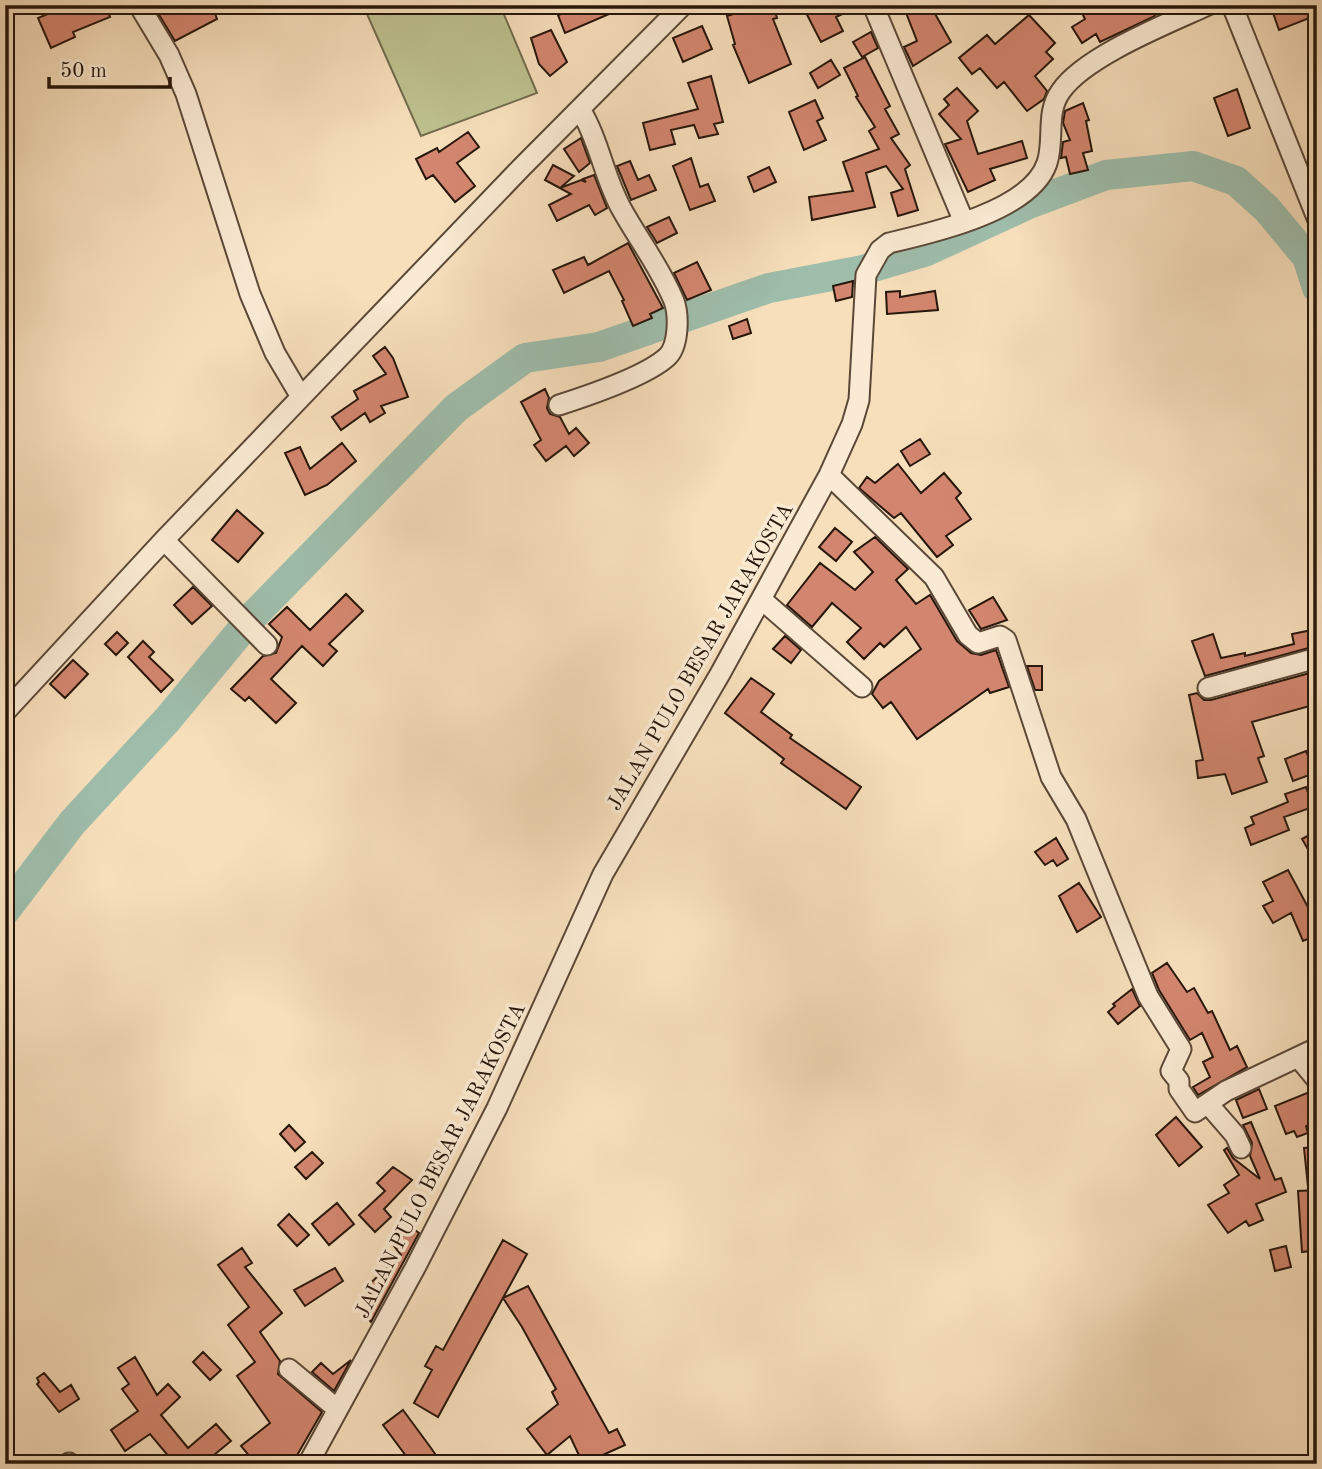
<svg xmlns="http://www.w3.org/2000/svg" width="1322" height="1469" viewBox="0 0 1322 1469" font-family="'Old Standard TT',serif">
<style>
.green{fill:#bec18f;stroke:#726c4d;stroke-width:2}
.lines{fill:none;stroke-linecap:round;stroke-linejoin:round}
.river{stroke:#9ebdab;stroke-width:30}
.building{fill:#d3866f;stroke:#27160b;stroke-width:2}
.minor-casing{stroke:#5b4837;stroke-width:23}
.minor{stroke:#faead3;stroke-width:19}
.labels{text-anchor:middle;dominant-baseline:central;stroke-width:7;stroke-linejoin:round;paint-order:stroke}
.street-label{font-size:21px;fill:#27160b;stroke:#faead3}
</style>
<rect width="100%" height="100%" fill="#f7dfbc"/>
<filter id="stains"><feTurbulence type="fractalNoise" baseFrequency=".00286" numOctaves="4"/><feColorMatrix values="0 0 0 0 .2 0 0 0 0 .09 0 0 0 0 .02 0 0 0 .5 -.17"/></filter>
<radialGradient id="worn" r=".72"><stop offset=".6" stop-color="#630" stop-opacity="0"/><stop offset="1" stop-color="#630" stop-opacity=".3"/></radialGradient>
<!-- green -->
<path class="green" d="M363,5H500L537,93L421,136Z"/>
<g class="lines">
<!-- river -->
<path class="river" d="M5,911L72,823L167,720L254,615L456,408L525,358L599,347L769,288L863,270L927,251L1029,204L1106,175L1193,166L1236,181L1267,209L1307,257L1317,288"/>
</g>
<!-- building -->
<path class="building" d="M69,5H106L110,17L73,32L75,37L51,48L38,18Z
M153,5H212L217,19L175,41Z
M586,5H630L565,33L558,15Z
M761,5H773L777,18L773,19L791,64L749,83L733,45L735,44L727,16Z
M802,5H861L836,17L843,31L821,42Z
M903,5H930L951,42L913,66L904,47L917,41Z
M1094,5H1150L1155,16L1100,42L1096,34L1082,43L1072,27L1085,19L1082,13Z
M1285,5H1307L1312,17L1279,30L1272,10Z
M1029,15L1055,43L1046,52L1053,59L1035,76L1047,91L1044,99L1027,111L1004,82L997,88L980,68L972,74L959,58L987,35L995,44Z
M702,26L712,49L683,62L673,38Z
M551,30L567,62L550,76L539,64L531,38Z
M871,32L878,48L862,57L853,42Z
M865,57L890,106L885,109L899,134L891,138L910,165L905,169L918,210L898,216L891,193L903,189L886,166L866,173L875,207L812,220L809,197L853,191L843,162L879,149L869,131L875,127L856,97L858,96L844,68Z
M831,60L840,75L818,88L810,73Z
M711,76L723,122L714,124L718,134L699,138L694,125L671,130L675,144L650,150L643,123L698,109L688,83Z
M957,88L978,111L967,121L978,154L1022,141L1027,158L990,169L995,180L968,192L945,144L961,139L939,114L949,105L944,99Z
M1237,89L1250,128L1228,136L1214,98Z
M815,100L823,118L817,121L826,140L804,150L789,112Z
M1083,103L1089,120L1086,121L1092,151L1083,153L1088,170L1070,174L1066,157L1061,158L1063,142L1070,140L1063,123L1065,111Z
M468,132L479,147L457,163L475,186L455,202L433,175L426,179L416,159L437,148L439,152Z
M581,138L590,163L579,172L564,149Z
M691,158L700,187L708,184L715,201L690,210L673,166Z
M630,161L638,180L649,175L656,190L631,200L617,166Z
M553,165L574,176L560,188L581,180L586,182L583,179L594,175L607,208L595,215L589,205L557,221L549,205L571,194L545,180Z
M769,167L776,182L754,192L748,177Z
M669,217L677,233L657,243L647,227Z
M628,243L663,308L650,314L652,318L633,326L622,301L624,300L609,271L564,293L553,270L584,257L588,265Z
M697,262L711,290L687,300L674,273Z
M853,281L852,297L836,301L833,286Z
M900,291V297L935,291L938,310L887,314L886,292Z
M747,319L751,333L733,339L729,326Z
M385,347L393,358L408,397L381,406L385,413L370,422L365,413L341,430L332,417L358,399L354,391L386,374L373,356Z
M545,389L549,398L547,408L550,414L560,417L569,434L576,428L589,443L574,456L566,446L546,461L534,445L541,440L521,402Z
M920,439L930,454L910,466L901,451Z
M342,443L356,461L327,485L305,495L285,453L300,447L310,469Z
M898,464L921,493L944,473L961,493L956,498L971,519L946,536L953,545L937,557L901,513L894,518L859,488L867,477L875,483Z
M237,510L263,533L238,562L212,540Z
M835,528L852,542L836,561L819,547Z
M875,537L908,569L896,580L916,604L930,595L957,641L971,653L981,655L996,650L1009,687L990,693L988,689L917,739L891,702L883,708L872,694L879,681L921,649L906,627L884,647L880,643L864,659L847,642L861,628L832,603L812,627L787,605L820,563L855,590L873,572L854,552Z
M193,587L212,606L192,624L174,605Z
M346,594L363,611L329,644L337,651L323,666L302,646L271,679L296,703L276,723L249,697L245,701L231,689L263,656L276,653L282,637L269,624L287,607L310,630Z
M993,597L1007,620L981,629L969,610Z
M1312,630L1316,646L1205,676L1192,641L1213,634L1221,658L1245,653V656L1294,644L1292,634Z
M117,632L128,643L116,655L105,644Z
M785,636L801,650L791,663L773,649Z
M143,641L154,652L149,657L173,680L161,692L128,657Z
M73,660L88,674L65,698L50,684Z
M1027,666H1042V690H1035Z
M1317,671V704L1252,722L1264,756L1258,758L1267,782L1232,794L1225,774L1198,778L1196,761L1203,760L1189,695L1197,693L1204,700H1211Z
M751,678L774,694L761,712L792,735L790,738L861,787L846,809L781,763L784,759L725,713Z
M1306,751L1315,773L1293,781L1285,759Z
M1306,787L1313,807L1284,817L1289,830L1251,845L1245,828L1254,824L1251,817L1288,802L1285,794Z
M1317,831V865L1302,839Z
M1056,838L1068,859L1057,866L1053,860L1045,865L1035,852Z
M1288,870L1317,924V935L1303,941L1291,913L1273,923L1263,906L1273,901L1263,882Z
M1079,883L1101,917L1077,932L1059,896Z
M1167,963L1187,992L1194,988L1208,1013L1212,1011L1230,1050L1237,1046L1247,1067L1198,1095L1193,1087L1210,1077L1203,1062L1213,1057L1202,1033L1190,1040L1159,990L1152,973Z
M1132,989L1140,1006L1118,1024L1108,1012L1115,1006L1113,1004Z
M1259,1089L1267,1109L1243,1118L1236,1100Z
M1312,1091L1317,1092V1122L1306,1126L1308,1133L1297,1137L1294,1131L1286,1134L1275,1106Z
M1176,1117L1202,1147L1179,1166L1156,1135Z
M1251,1122L1275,1180L1281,1178L1286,1192L1256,1204L1263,1220L1249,1226L1246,1221L1228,1233L1208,1205L1229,1193L1224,1185L1239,1175L1224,1150L1227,1148L1233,1158L1260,1179L1250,1156L1252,1143L1243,1125Z
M289,1125L305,1142L295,1151L280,1134Z
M1317,1147V1186L1308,1187L1304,1148Z
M312,1152L323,1163L306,1179L295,1167Z
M393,1167L412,1180L384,1209L391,1217L375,1232L359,1215L385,1191L377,1183Z
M1317,1190V1250L1302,1252L1298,1191Z
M337,1203L354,1224L329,1245L312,1224Z
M289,1214L309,1235L297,1246L278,1225Z
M411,1227L419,1233L371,1322L361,1310L374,1297L365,1288L401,1255L394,1246Z
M503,1240L527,1254L438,1417L414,1403L432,1370L425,1366L436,1346L443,1350Z
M1286,1246L1291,1267L1275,1271L1270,1250Z
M242,1248L252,1263L245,1267L282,1313L260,1332L280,1361L278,1374L322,1412L292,1464H256L241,1446L270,1423L237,1376L255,1362L228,1325L249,1307L218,1265Z
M335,1268L343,1281L305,1306L294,1290Z
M528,1286L609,1433L617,1429L625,1445L583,1464L570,1436L547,1455L527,1429L558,1404L552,1392L556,1389L522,1327L503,1298Z
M203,1352L221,1370L210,1380L193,1362Z
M135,1357L157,1395L168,1384L180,1397L161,1415L188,1448L216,1424L231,1441L203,1464H175L150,1434L125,1451L111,1430L138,1411L122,1389L129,1384L118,1368Z
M351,1360L334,1391L312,1372L321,1363L333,1374Z
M44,1373L60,1392L71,1385L79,1399L59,1412L37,1384L39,1382L37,1378Z
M403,1410L431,1448L442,1464H412L383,1425Z"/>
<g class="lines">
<defs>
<path id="minor" d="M139,5L169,55L186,94L250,294L275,353L301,397
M873,5L964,222
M1232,5L1317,218
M559,405C587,396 646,376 667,357C679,346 679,315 674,301C660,267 638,239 621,208C604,177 599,140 580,109
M829,475L934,577L968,635L978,643L1000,636L1006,640L1051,777L1076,819L1148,996L1181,1049L1171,1071L1179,1081V1089L1195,1112L1226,1091L1317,1048
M164,540L267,645
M761,599L862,687
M1208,688L1317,658
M5,712L164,540L521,168L683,5
M1298,1057L1317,1080
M1209,1105L1235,1135L1241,1148
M289,1369L336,1408
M69,1463V1464
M308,1464L415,1268L497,1108L603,874L720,674L829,475L852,424L859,400L866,275L880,250L889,243C932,233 1031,211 1047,163C1055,139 1045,113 1061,91C1085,56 1169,23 1208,5"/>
</defs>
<!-- minor casing -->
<use href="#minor" class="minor-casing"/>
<!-- minor -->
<use href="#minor" class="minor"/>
</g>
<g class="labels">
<!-- street labels -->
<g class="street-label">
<text transform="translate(701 657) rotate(-60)">JALAN PULO BESAR JARAKOSTA</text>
<text transform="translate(441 1161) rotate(-63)">JALAN PULO BESAR JARAKOSTA</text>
</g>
</g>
<!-- margin -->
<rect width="1322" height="1469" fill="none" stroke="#f7dfbc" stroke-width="28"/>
<rect x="7" y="7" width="1308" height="1455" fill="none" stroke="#27160b" stroke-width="3.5"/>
<rect x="14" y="14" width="1294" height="1441" fill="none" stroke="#27160b" stroke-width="2"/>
<!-- scale -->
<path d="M49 77v10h121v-10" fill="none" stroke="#27160b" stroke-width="3.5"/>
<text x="60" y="77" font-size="21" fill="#27160b" stroke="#faead3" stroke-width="5" paint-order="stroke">50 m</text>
<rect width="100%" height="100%" filter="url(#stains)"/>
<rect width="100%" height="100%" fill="url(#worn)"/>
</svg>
